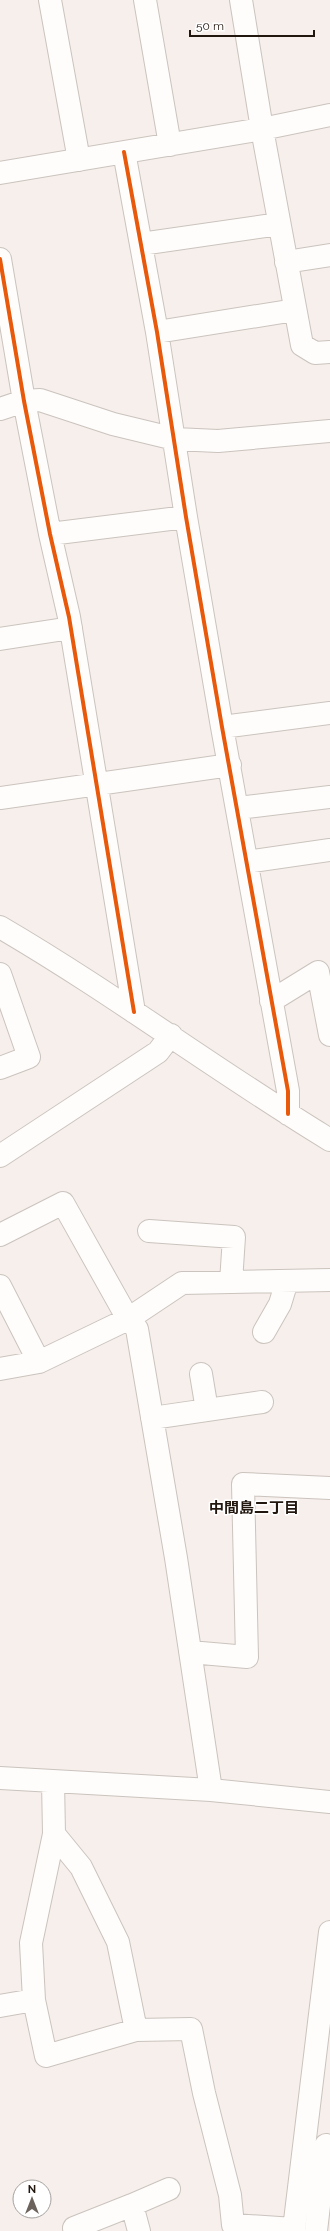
<svg xmlns="http://www.w3.org/2000/svg" width="330" height="2231" viewBox="0 0 330 2231" font-family="Raleway,'Noto Sans JP',sans-serif">
<style>
.lines{fill:none;stroke-linecap:round;stroke-linejoin:round}
.minor-casing{stroke:#cbc3bd;stroke-width:24}
.minor{stroke:#fefdfc;stroke-width:22}
.cycleway-casing{stroke:#fff;stroke-width:6}
.cycleway{stroke:#e8590c;stroke-width:4}
.labels{text-anchor:middle;dominant-baseline:central;stroke-width:3;stroke-linejoin:round;paint-order:stroke}
.neighbourhood-label{font-size:15px;font-weight:bold;fill:#21170f;stroke:#fff}
</style>
<rect width="100%" height="100%" fill="#f6efeb"/>
<g class="lines">
<defs>
<path id="minor" d="M50,0L79,160
M145,0L170,145
M241,0L262,129L302,345L315,353L330,352
M124,152L157,332L186,517L222,727L288,1091V1114
M0,173L262,129L330,115
M141,244L279,224
M0,259L24,401L50,534L69,617L134,1012
M286,262L330,255
M157,332L295,310
M0,409L24,401L40,400L113,424L175,439L218,441L330,431
M50,534L186,517
M0,639L71,628
M222,727L330,713
M0,798L230,765
M238,808L330,797
M247,862L330,850
M0,927C113,993 218,1072 330,1140
M0,974L29,1057L0,1068
M271,1001L318,972L330,1035
M0,1156L158,1052L171,1035
M149,1231L234,1237L231,1282
M0,1235L63,1203L128,1319L137,1329L176,1558L211,1790
M0,1286L39,1362
M264,1332L280,1304L287,1281
M0,1369L39,1362L128,1319L182,1283L330,1280
M201,1374L207,1410
M152,1418L262,1402
M190,1652L247,1657L243,1484L330,1488
M0,1778L211,1790L330,1802
M53,1781L54,1834L81,1867L118,1942L136,2030L191,2029L204,2093L230,2195L233,2225L294,2229V2231
M34,2000L46,2056L136,2030
M0,2006L34,2000L31,1943L54,1834
M132,2205L169,2189
M74,2228L132,2205L139,2231
M294,2229L330,1932
M316,2231L326,2145"/>
</defs>
<!-- minor casing -->
<use href="#minor" class="minor-casing"/>
<!-- minor -->
<use href="#minor" class="minor"/>
<defs>
<path id="cycleway" d="M124,152L157,332L186,517L222,727L288,1091V1114
M0,259L24,401L50,534L69,617L134,1012"/>
</defs>
<!-- cycleway casing -->
<use href="#cycleway" class="cycleway-casing"/>
<!-- cycleway -->
<use href="#cycleway" class="cycleway"/>
</g>
<g class="labels">
<!-- neighbourhood labels -->
<g class="neighbourhood-label">
<text x="254" y="1508">中間島二丁目</text>
</g>
</g>
<!-- north arrow -->
<g transform="translate(32 2199)"><circle r="19" fill="#ffffff" stroke="#a6a29f"/>
<path d="M0-3L7 15L0 10L-7 15Z" fill="#6c635c"/>
<text y="-6" font-size="11" font-weight="bold" text-anchor="middle" fill="#21170f">N</text>
</g>
<!-- scale -->
<path d="M190 30v6h124v-6" fill="none" stroke="#21170f" stroke-width="2"/>
<text x="196" y="30" font-size="12" fill="#21170f" stroke="#ffffff" stroke-width="3" paint-order="stroke">50 m</text>
</svg>
